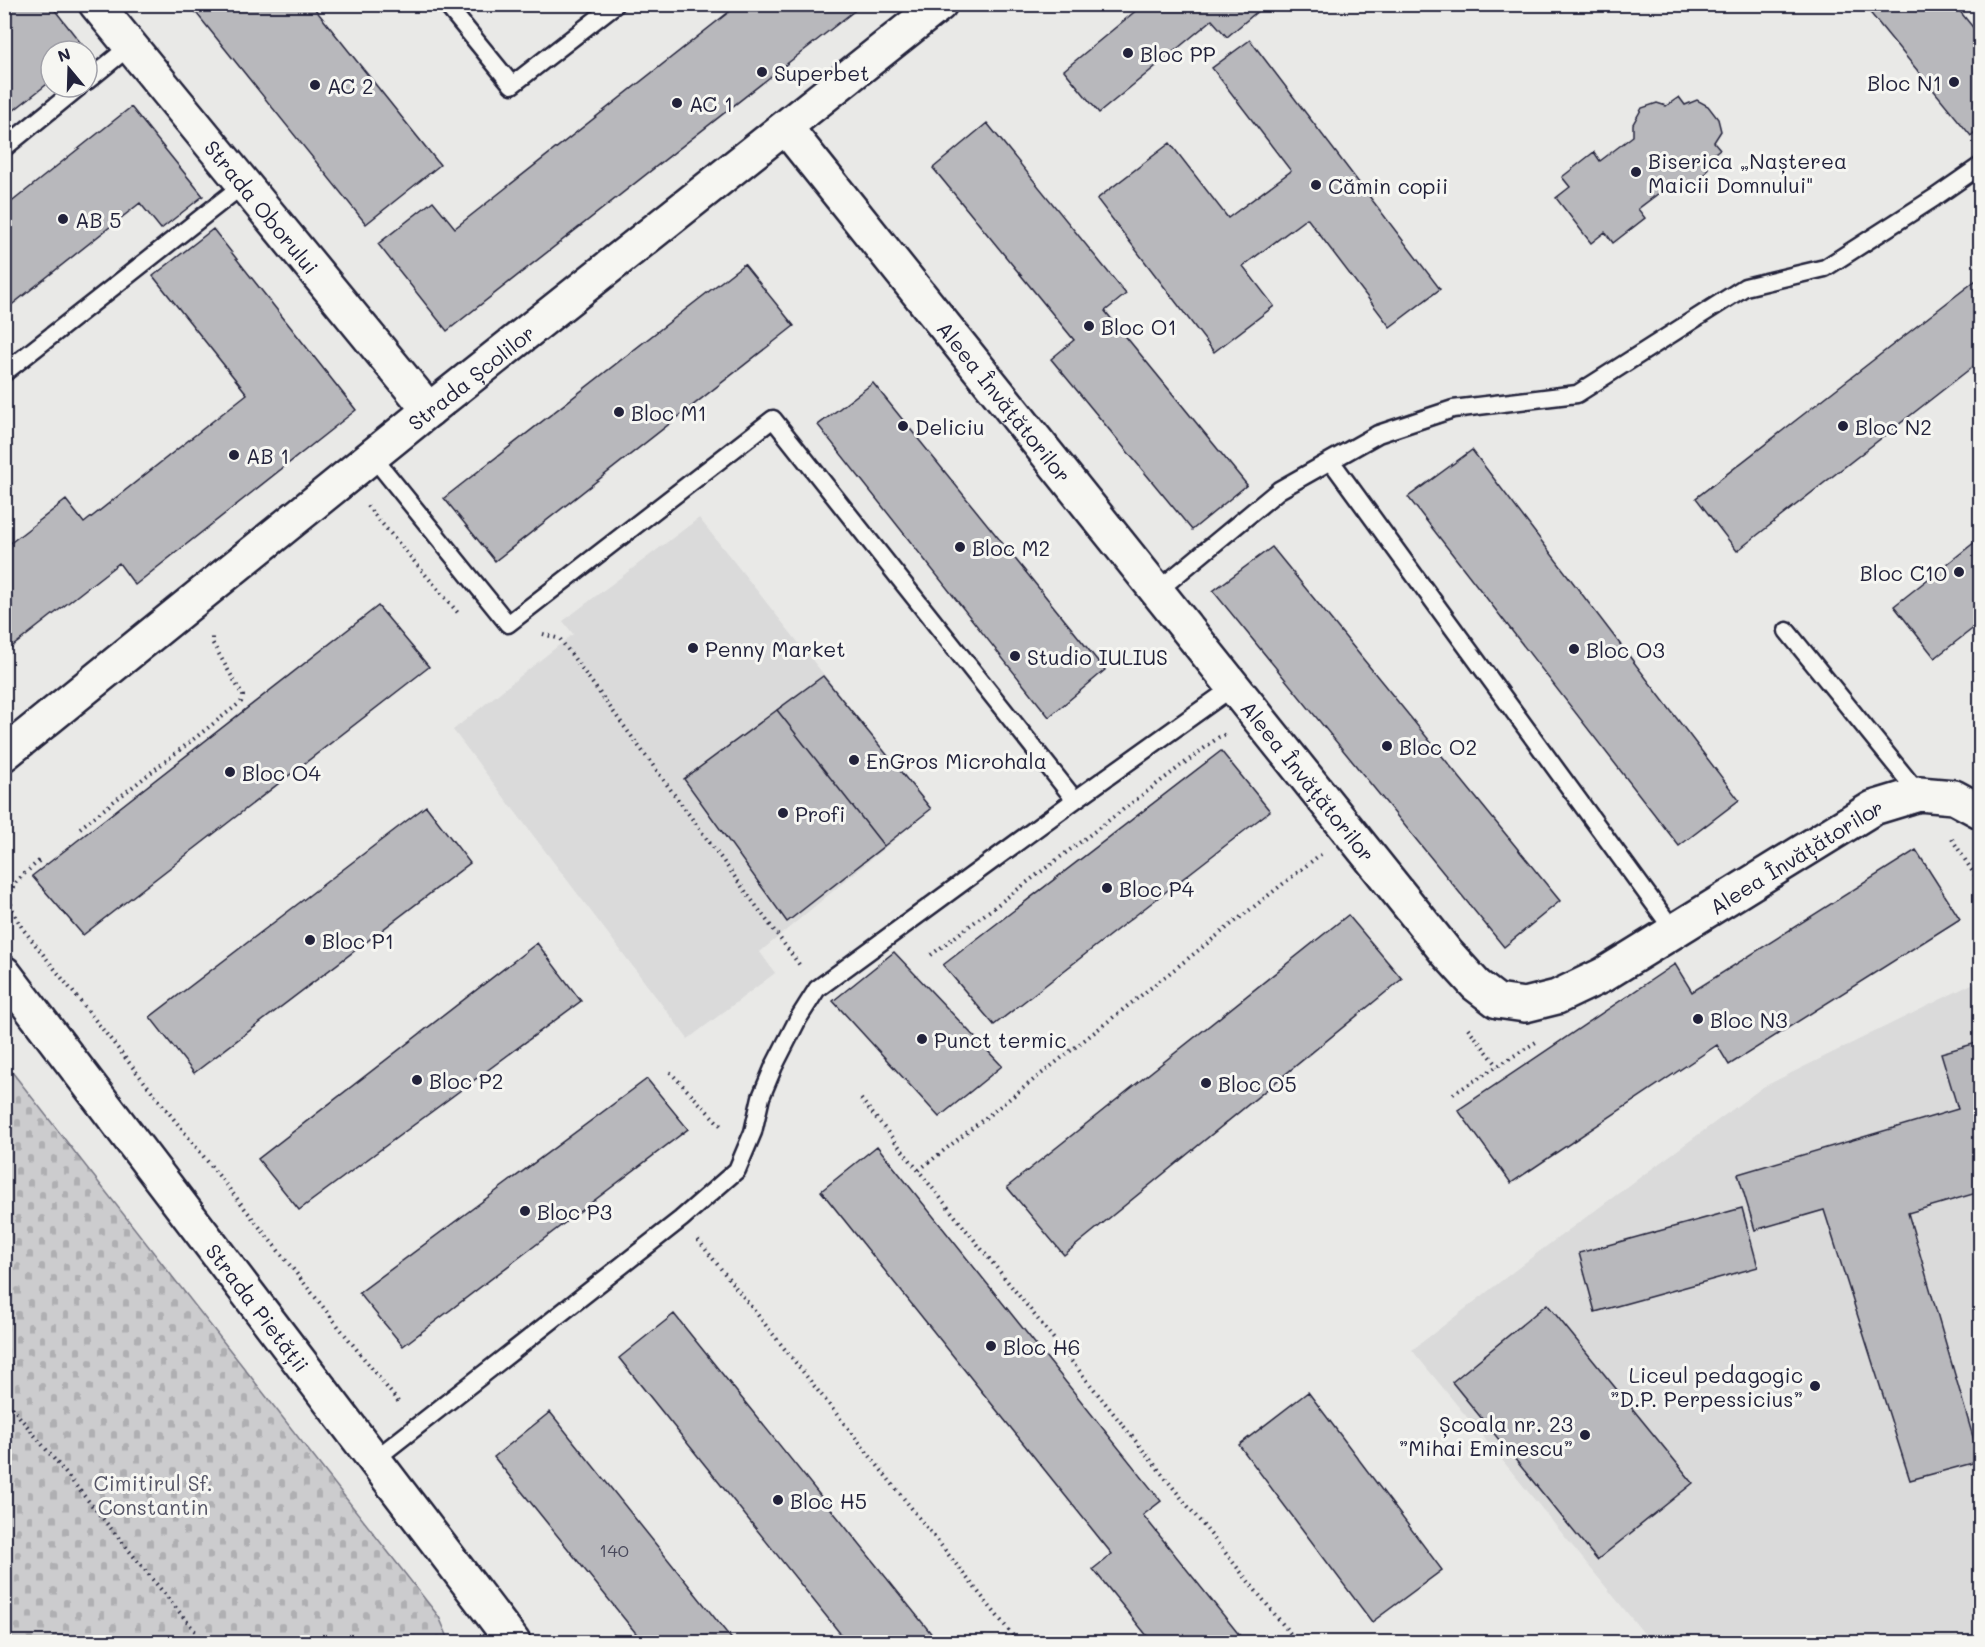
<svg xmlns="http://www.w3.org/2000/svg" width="1985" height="1647" viewBox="0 0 1985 1647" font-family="Mali,sans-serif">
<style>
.built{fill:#dadada}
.cemetery{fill:url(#cemetery-stones);stroke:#777784;stroke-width:1.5}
.building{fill:#b8b8bc;stroke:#22223b;stroke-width:1.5}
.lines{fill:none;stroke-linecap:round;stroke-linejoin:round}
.lane-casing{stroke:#22223b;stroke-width:21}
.street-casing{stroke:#22223b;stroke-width:38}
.secondary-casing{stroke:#22223b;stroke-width:38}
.path{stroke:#22223b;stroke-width:4;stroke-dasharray:1.5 4.5;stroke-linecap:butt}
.lane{stroke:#f6f6f2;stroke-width:16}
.street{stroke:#f6f6f2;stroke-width:33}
.secondary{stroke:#f6f6f2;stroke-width:33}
.poi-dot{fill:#22223b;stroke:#f6f6f2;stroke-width:2}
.labels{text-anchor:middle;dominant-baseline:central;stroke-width:6;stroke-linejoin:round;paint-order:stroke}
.number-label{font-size:18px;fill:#48485b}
.poi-label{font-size:21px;fill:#22223b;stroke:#f6f6f2;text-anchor:start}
.street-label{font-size:21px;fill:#22223b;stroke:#f6f6f2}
.park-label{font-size:21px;fill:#555567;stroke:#f6f6f2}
</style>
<defs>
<pattern id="cemetery-stones" width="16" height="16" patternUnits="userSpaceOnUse" patternTransform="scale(1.5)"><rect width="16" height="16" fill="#ccccce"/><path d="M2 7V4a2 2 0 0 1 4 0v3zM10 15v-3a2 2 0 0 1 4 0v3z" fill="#afafb2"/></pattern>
</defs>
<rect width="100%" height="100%" fill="#e9e9e7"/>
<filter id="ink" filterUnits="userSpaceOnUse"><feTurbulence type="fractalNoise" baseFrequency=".0167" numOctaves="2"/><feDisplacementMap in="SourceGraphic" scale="12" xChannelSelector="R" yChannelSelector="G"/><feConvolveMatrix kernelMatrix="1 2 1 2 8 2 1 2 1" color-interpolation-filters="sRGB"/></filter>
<g filter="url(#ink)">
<!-- built -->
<path class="built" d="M699,518L931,809L760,952L775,973L688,1039L453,730L573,634L563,621Z
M1980,980V1642H1651L1412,1350L1540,1251L1763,1087Z"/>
<!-- cemetery -->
<path class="cemetery" d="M5,1063L439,1617L450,1642H5Z"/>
<!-- building -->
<path class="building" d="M4,4H50L87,51H51V81L4,118Z
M189,4H311L440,165L366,224Z
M739,4H863L447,331L378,244L433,201L455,228Z
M1144,4H1266L1227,37L1212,20L1099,113L1064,70Z
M1863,4H1954L1980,36V127L1971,136Z
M1250,40L1440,289L1390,327L1307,218L1243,266L1274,306L1214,352L1097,199L1170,143L1228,218L1291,171L1212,68Z
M1679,97L1685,105L1697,100L1708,106L1718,119L1721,131L1714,142L1720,149L1707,159L1708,168L1700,183L1682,187L1671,184L1638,209L1645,218L1613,243L1605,232L1591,243L1556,198L1570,187L1562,177L1594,152L1600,161L1633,136V124L1642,108L1657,103L1666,106Z
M131,107L203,196L161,229L140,203L4,311V208Z
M987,123L1126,294L1105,311L1247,485L1192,530L1051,359L1074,340L933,168Z
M213,229L356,410L135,585L119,563L4,653V548L66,500L84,523L247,394L153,276Z
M744,264L794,326L495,561L444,498Z
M1980,277V361L1737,551L1696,498Z
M873,383L1105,670L1049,717L818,425Z
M1472,450L1739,800L1679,846L1408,497Z
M1980,538V623L1935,658L1894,606Z
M1272,547L1560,901L1504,947L1213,591Z
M378,606L429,667L83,935L32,876Z
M823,676L931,809L884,846L777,710Z
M777,710L884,846L787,922L684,779Z
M1221,751L1270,811L994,1025L943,965Z
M426,806L470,863L194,1073L150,1017Z
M1916,850L1960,919L1729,1065L1717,1045L1511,1183L1458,1110L1675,964L1692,992Z
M1348,915L1402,979L1064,1255L1007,1187Z
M537,943L581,1001L299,1210L258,1159Z
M894,952L1002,1066L939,1117L833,1001Z
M1980,1042V1192L1908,1213L1980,1461L1910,1480L1824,1210L1755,1230L1738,1174L1958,1109L1941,1053Z
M647,1079L688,1129L403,1346L359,1293Z
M877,1146L1161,1501L1143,1515L1245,1642H1152L1093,1569L1112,1554L821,1191Z
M1742,1208L1758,1267L1595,1312L1579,1253Z
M1547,1304L1693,1483L1597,1560L1452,1382Z
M674,1314L938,1642H847L619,1358Z
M1308,1392L1442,1570L1372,1622L1239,1445Z
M550,1412L734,1642H643L494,1457Z"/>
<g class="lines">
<defs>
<path id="lane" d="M446,4L512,85L616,4
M87,81L130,46
M4,148L79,87
M4,373L244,184
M373,457L508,624L773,419L1075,800
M1331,461L1674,931
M1156,592L1279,490L1378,434L1453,409L1577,394L1745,287L1825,268L1934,198L1980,166
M1787,631L1919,794
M374,1460L681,1219L737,1170L753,1132L761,1097L774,1066L798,1019L817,989L1075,800L1233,687"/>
<g id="street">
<path id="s1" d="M96,4L429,410"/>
<path id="s2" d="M786,128L1446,952L1476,985L1497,1001L1525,1005L1557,997L1603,975L1873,808L1919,794L1954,797L1980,811"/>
</g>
<g id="secondary">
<path id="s3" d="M4,754L429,410L940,4"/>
<path id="s4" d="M4,973L513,1642"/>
</g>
</defs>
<!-- lane casing -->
<use href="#lane" class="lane-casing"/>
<!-- street casing -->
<use href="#street" class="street-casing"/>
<!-- secondary casing -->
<use href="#secondary" class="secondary-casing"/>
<!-- path -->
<path class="path" d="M367,506L459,614
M543,634L560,639L801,967
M80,828L241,702L243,696L212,642V634
M1952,839L1976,877L1980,888
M39,861C10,886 0,892 23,929L400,1404
M931,955L1219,737L1226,734
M1468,1028L1498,1066
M670,1072L723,1128
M1453,1094L1536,1042
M861,1099L1297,1642
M919,1170L1321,854
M698,1240L1018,1642
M4,1398L204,1642"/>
<!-- lane -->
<use href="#lane" class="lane"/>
<!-- street -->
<use href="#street" class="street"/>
<!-- secondary -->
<use href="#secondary" class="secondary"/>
</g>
</g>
<!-- markers -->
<g class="poi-dot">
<circle cx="1128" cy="53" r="6"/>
<circle cx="762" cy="72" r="6"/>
<circle cx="1954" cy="82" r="6"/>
<circle cx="315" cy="85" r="6"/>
<circle cx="677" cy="103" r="6"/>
<circle cx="1636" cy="172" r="6"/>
<circle cx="1316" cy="185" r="6"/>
<circle cx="63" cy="219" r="6"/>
<circle cx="1089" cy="326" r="6"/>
<circle cx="619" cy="412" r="6"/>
<circle cx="903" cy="426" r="6"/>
<circle cx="1843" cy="426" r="6"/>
<circle cx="234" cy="455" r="6"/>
<circle cx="960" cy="547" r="6"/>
<circle cx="1959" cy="572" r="6"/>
<circle cx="693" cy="648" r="6"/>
<circle cx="1574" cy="649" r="6"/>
<circle cx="1015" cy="656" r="6"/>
<circle cx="1387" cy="746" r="6"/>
<circle cx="854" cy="760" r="6"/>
<circle cx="230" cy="772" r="6"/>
<circle cx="783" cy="813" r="6"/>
<circle cx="1107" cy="888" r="6"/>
<circle cx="310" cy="940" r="6"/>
<circle cx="1698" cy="1019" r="6"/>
<circle cx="922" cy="1039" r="6"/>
<circle cx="417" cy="1080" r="6"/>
<circle cx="1206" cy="1083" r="6"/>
<circle cx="525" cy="1211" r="6"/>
<circle cx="991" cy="1346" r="6"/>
<circle cx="1815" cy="1386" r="6"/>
<circle cx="1585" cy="1435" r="6"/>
<circle cx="778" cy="1500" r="6"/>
</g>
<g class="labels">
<!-- number labels -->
<g class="number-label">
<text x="614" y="1550">140</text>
</g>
<!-- poi labels -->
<g class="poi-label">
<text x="1140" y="53">Bloc PP</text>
<text x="774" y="72">Superbet</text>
<text x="1942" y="82" text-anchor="end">Bloc N1</text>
<text x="327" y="85">AC 2</text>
<text x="689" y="103">AC 1</text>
<text x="1648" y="160">Biserica „Nașterea<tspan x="1648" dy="24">Maicii Domnului"</tspan></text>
<text x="1328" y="185">Cămin copii</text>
<text x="75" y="219">AB 5</text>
<text x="1101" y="326">Bloc O1</text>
<text x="631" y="412">Bloc M1</text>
<text x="915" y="426">Deliciu</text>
<text x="1855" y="426">Bloc N2</text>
<text x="246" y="455">AB 1</text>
<text x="972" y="547">Bloc M2</text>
<text x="1947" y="572" text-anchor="end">Bloc C10</text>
<text x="705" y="648">Penny Market</text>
<text x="1586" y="649">Bloc O3</text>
<text x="1027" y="656">Studio IULIUS</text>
<text x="1399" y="746">Bloc O2</text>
<text x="866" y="760">EnGros Microhala</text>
<text x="242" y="772">Bloc O4</text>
<text x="795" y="813">Profi</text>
<text x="1119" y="888">Bloc P4</text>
<text x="322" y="940">Bloc P1</text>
<text x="1710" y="1019">Bloc N3</text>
<text x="934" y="1039">Punct termic</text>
<text x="429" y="1080">Bloc P2</text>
<text x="1218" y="1083">Bloc O5</text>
<text x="537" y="1211">Bloc P3</text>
<text x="1003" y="1346">Bloc H6</text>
<text x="1803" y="1374" text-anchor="end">Liceul pedagogic<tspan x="1803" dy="24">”D.P. Perpessicius”</tspan></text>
<text x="1573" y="1423" text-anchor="end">Școala nr. 23<tspan x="1573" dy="24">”Mihai Eminescu”</tspan></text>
<text x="790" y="1500">Bloc H5</text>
</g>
<!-- street labels -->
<g class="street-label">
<text stroke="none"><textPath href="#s1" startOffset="262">Strada Oborului</textPath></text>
<text stroke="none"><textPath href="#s3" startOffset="600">Strada Școlilor</textPath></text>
<text stroke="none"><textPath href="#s2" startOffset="350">Aleea Învățătorilor</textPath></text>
<text stroke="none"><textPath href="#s2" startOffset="836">Aleea Învățătorilor</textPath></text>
<text stroke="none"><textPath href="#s2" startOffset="1466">Aleea Învățătorilor</textPath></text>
<text stroke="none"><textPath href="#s4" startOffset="420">Strada Pietății</textPath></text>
</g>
<!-- park labels -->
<g class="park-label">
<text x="153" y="1482">Cimitirul Sf.<tspan x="153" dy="24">Constantin</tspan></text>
</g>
</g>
<!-- margin -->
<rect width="1985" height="1647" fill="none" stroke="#f6f6f2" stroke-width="24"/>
<rect x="12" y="12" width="1961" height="1623" fill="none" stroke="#22223b" stroke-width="2" filter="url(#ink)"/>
<!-- north arrow -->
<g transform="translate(69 69) rotate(341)"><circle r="28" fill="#f6f6f2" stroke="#a1a1a9" stroke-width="1.5"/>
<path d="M0-4.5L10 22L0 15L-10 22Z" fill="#22223b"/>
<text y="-9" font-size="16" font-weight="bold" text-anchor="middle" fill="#22223b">N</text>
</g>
</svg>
